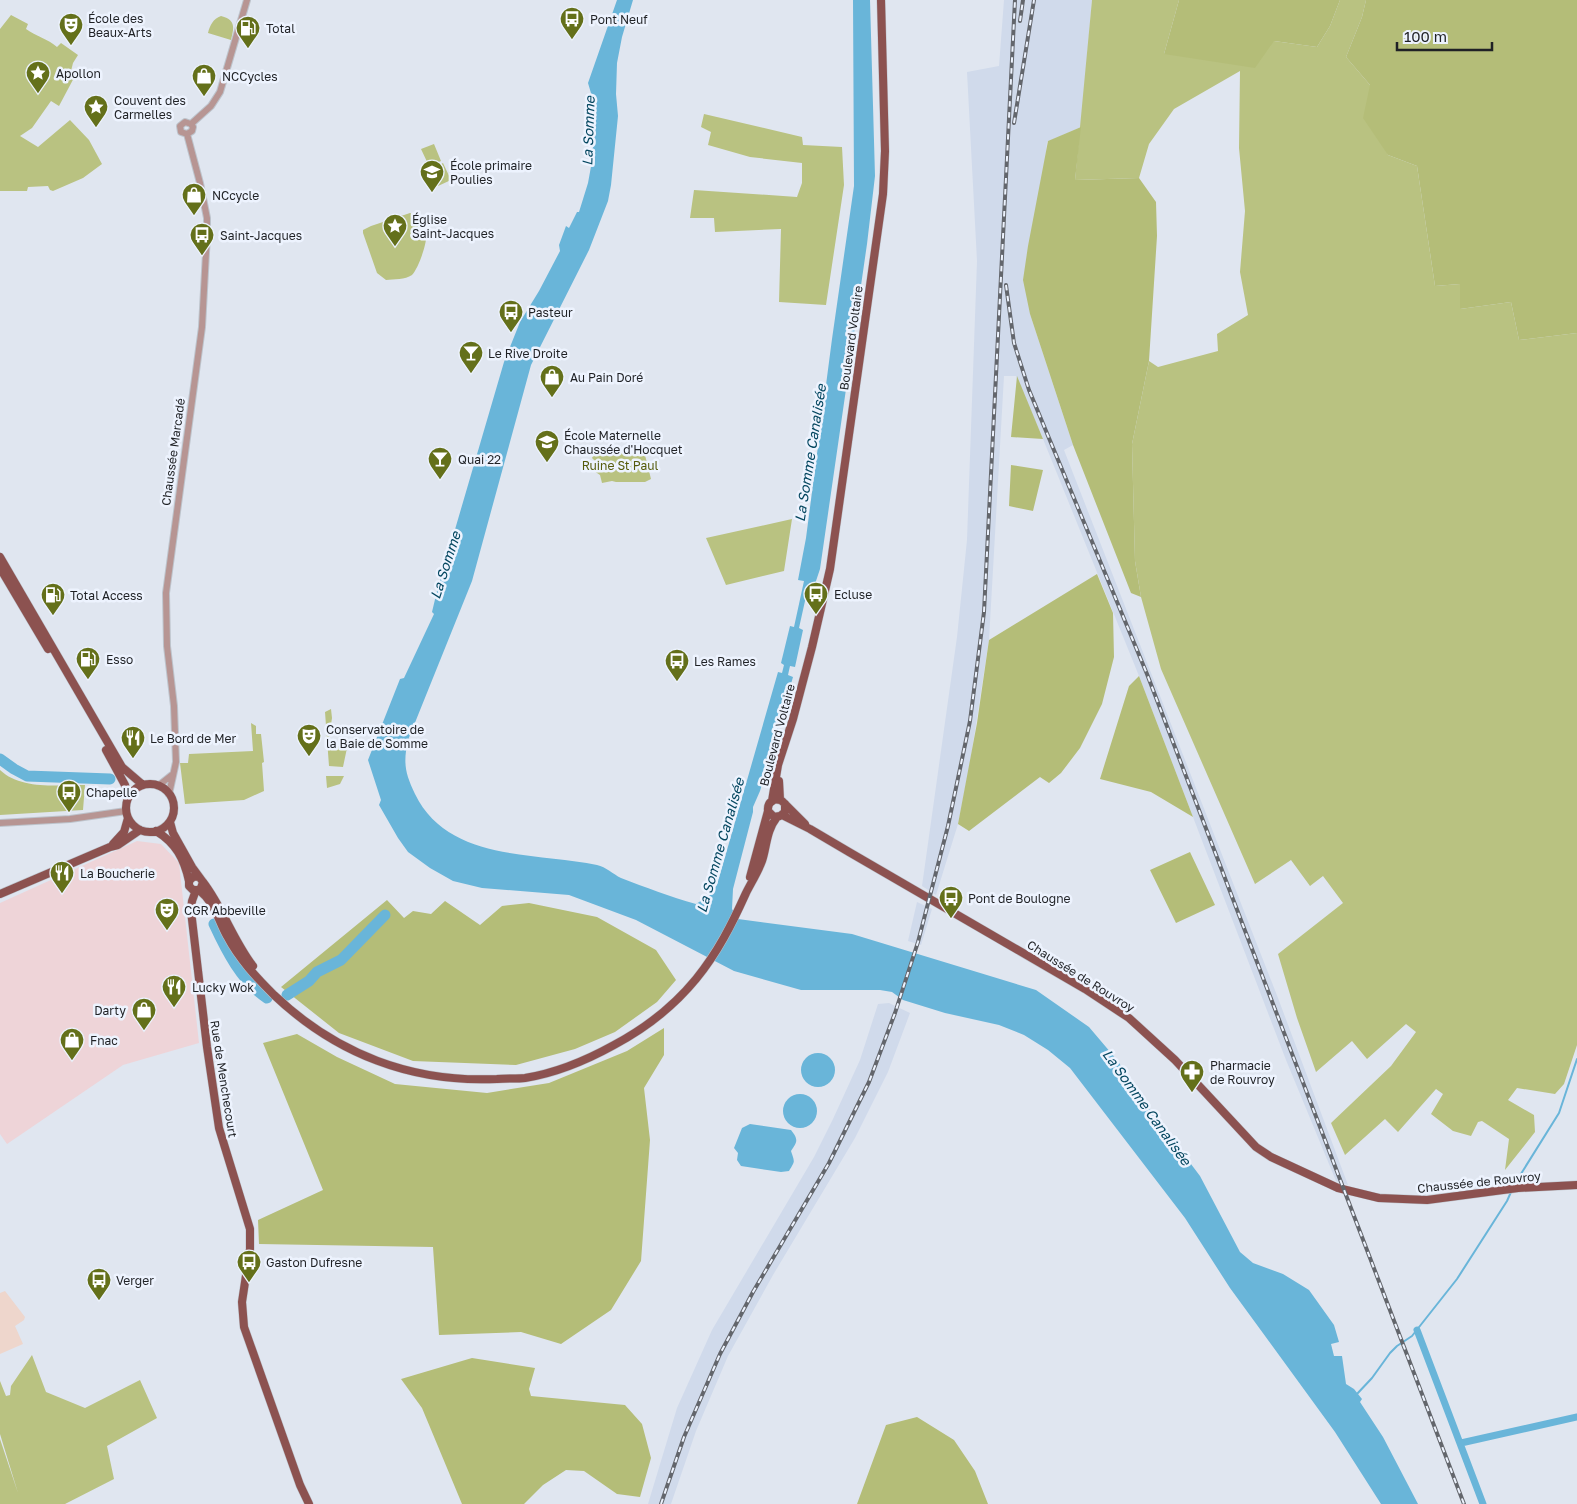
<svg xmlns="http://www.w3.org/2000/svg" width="1577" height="1504" viewBox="0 0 1577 1504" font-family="'Golos Text',sans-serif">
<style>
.commercial{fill:#eed4d8}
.built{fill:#d0daeb}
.education{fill:#eed6cc}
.green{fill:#b9c281}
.forest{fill:#b4bd78}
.water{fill:#69b5d9}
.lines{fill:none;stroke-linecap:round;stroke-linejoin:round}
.stream{stroke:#69b5d9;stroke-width:2}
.canal{stroke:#69b5d9;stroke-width:7}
.river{stroke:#69b5d9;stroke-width:11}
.tertiary-casing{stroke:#bdc3cb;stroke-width:8}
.primary-casing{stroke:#bdc3cb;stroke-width:9}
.tertiary{stroke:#b79593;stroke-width:6}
.primary{stroke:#8c5250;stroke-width:8}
.rail-casing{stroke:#63666c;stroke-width:4}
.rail{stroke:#edf3fe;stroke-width:2;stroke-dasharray:5.5;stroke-linecap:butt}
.labels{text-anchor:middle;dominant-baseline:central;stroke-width:5;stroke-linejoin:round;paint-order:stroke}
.poi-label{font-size:12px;fill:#1f2125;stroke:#edf3fe;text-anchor:start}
.street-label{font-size:12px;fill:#1f2125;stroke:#edf3fe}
.park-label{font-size:12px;fill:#555b0b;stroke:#edf3fe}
.water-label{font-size:14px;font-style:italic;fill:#054760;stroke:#edf3fe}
</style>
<rect width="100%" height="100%" fill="#e0e6f0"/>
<!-- commercial -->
<path class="commercial" d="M137,841L161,844L179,863L199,1043L123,1065L7,1144L0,1134V903Z"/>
<!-- built -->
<path class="built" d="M1004,0H1092L1081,127L1047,142L1030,314L1073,445L1064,450L1278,998L1348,1185L1336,1181L1286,1060L1139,676L1043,439L1016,376H1004L989,640L970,763L958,824L936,895L922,886L957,637L967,540L977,261L967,72L999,66Z
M917,902L932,909L921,945L908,941Z
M889,1003L910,1013L888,1072L855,1138L773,1275L728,1356L696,1431L671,1504H648L677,1408L712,1330L814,1157L833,1119L860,1060L878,1004Z"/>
<!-- education -->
<path class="education" d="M5,1291L25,1317L24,1320L15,1326L23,1344L0,1354V1293Z"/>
<!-- green -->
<path class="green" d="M1092,0H1179L1164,54L1274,41L1317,47L1330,26L1340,0H1366L1362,17L1346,57L1370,85L1388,155L1417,166L1435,286L1460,284V309L1511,302L1519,340L1577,333V1045L1564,1084L1555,1094L1517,1088L1508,1100L1534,1115L1535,1132L1505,1170L1509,1139L1482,1121L1478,1122L1471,1136L1453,1131L1431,1114L1443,1094L1436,1089L1398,1132L1385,1119L1345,1155L1331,1123L1391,1066L1416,1032L1406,1024L1367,1059L1352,1041L1316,1072L1297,1018L1278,954L1343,903L1323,876L1310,886L1291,860L1255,884L1161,669L1141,597L1135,561L1132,444L1149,361L1158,367L1218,351L1217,334L1248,315L1240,272L1245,211L1239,148L1240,71L1174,109L1149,144L1139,178L1075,180Z
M11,15L28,24L26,29C36,36 48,39 57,47L61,43L78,55L73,63L71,71L76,74L59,106L51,101L32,128L20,136L38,147L70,120L89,140L102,164L83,178L53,191L50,190L48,186L28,187L27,191H0V29Z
M221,16C236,20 234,27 231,40L208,33C210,25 213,19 221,16Z
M704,114L802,137L803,145L842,147L844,185L826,305L779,302L781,229L715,232L714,218H690L694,190L797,197L802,183V163L750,157L708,145L711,132L701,127Z
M434,144L441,161L429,166L421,149Z
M443,163L451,180L438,186L430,170Z
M410,213C416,215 425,232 426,238C426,246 418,269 412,275C405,280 394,279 386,280L377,273L363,233V230L371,226Z
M612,446L637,453L644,451L651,479L645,482H616L612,481L602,483L600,475L591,469L596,462L592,458L593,456H595Z
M792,519L784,571L726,585L706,538Z
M331,709L332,718L328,744L347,748L343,767L329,766L325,712Z
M251,723L256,726V734H261L264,762L262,763L264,791L244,800L185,804L180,763H188L189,754L253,751Z
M0,770C21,790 58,785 85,785L83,810L0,815Z
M326,776H344L340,784L327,788Z
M32,1355L46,1392L85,1408L140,1380L157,1418L107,1446L114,1479L65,1504H0V1439L18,1493L0,1434V1381L6,1396L10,1395L11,1386Z"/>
<!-- forest -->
<path class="forest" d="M1179,0H1340L1330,26L1317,47L1274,41L1255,68L1164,54Z
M1366,0H1577V333L1519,340L1511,302L1460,309V284L1435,286L1417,166L1388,155L1363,118L1370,85L1346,57L1362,17Z
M1081,127L1075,180L1139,178L1156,202L1157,236L1149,361L1132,444L1135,561L1141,597L1131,593L1073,445L1030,314L1023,280L1028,246L1048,141Z
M1017,376L1043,439L1011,437Z
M1011,465L1043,470L1033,511L1009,506Z
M1097,574L1113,613L1114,657L1102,704L1080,748L1061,773L1049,783L1040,777L969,831L958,824L977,723L989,640Z
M1139,676L1193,817L1151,792L1100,779L1129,686Z
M1190,852L1215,905L1176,923L1150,870Z
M387,900L404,918L413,911L431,914L445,901L480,925L502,906L529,903L597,917L656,950L676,980L657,1002L615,1032L575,1049L516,1065L413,1061L339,1033L281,987Z
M664,1028V1055L644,1088L650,1140L641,1261L611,1310L561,1344L521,1332L439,1335L433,1247L259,1244L258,1220L323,1190L263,1043L297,1034L337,1057L395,1084L487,1093L549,1083L627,1051Z
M472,1358L535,1368L529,1389L531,1396L625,1405L642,1424L651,1458L640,1497L617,1494L584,1471L566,1470L543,1485L524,1504H462L422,1408L401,1379Z
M917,1417L954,1440L975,1471L988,1504H857L886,1425Z"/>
<!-- water -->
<path class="water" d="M617,0H633L622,37L617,63L616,94L618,116L611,185L608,201L589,250L531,365L472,581L408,740C403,763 405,773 415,794C448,862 535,852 597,865C606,867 613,874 621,878C645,887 670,897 696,904L710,895L717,885L778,672L782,673L784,665L781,663L790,626L794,627L804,581L798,580L806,538L832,339L854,186L853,0H870L875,176L867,244L820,569L815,584L809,583L799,628L803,630L795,667L790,666L788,675L793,677L760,791L753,807V812L733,889L732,909L738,919L852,934L1036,990L1089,1027L1117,1060L1154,1115L1200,1176L1240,1252L1253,1263L1283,1274L1309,1290L1334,1325L1339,1342L1331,1344L1334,1356H1342L1346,1384L1354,1389L1362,1399L1360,1402L1383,1437L1418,1504H1381L1335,1432L1230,1288L1185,1218L1070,1068L1048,1050L1024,1035L999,1025L945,1013L903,1000L892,992L880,990H801L734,971L636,920L569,895L482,888L453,881L430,868L408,852L398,838L379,805L381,800L368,760L400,679L404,678L434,614L432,612L437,591L504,362L520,322L539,291L560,251L559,245L566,226L569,228L577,212H579L588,183L592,161L589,160L594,144V126L593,100L588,83Z
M801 1070a17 17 0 1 1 34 0a17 17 0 1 1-34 0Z
M783 1111a17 17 0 1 1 34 0a17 17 0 1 1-34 0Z
M750,1124L791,1130C799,1140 797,1142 791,1151C795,1163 795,1161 789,1171L781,1172L741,1166L737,1160L738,1153L734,1148L742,1128Z"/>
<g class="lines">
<!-- stream -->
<path class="stream" d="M1514,1185L1559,1113L1577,1059
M1356,1395L1372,1378L1390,1353L1397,1346L1412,1336L1457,1279L1507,1201L1511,1192"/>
<!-- canal -->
<path class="canal" d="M1417,1330L1483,1504
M1461,1443L1577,1417"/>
<!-- river -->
<path class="river" d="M0,759L14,769L27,776L110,779
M214,924C226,950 242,982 267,998
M287,995L309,981L317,972L341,960L385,915"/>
<defs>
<path id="tertiary" d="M191,124L211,106L220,92L247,0
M187,134L181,132L180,126L185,122L191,124
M187,134L192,131L193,127L191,124
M158,786L173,774
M169,794L176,762L174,706L167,646L166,593L202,327L207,234V218L200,183L187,134
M0,823L70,819L126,811"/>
<path id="primary" d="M0,557L122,767L143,785
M0,568L48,649
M106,750L125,785L128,798
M779,781L780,800
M126 808a24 24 0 1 1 48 0a24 24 0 1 1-48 0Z
M772,801L778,765L793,719L812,647L830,569L883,194L885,151L881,0
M785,804V812L780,816L774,817L768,811C767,802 774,797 782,801L805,824
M782,815L810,829L849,852L1085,989L1129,1018L1175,1060L1256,1147L1271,1157L1338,1188L1379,1198L1427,1200L1518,1188L1577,1185
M170,822L173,833L192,867L203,882L201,888L198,890H193L189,886V881L194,876L199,877
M156,831C176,843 184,859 189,881
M113,844L124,832L128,818
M750,877L768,811
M203,882C223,908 233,940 253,966
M196,890L192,901L191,911L207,1047L219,1128L250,1229V1249L242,1302L244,1327L300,1485L309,1504
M199,890C216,904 217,918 227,936C239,959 256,977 274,995C336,1054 412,1083 497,1079C506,1078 516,1079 525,1078C556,1073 587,1060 614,1045C646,1028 673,1007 696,979C718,952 732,924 746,893C751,883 758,872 762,861C767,846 766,831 777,817
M0,894L110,847L118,845L140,830"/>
</defs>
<!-- tertiary casing -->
<use href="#tertiary" class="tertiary-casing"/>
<!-- primary casing -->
<use href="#primary" class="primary-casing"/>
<!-- tertiary -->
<use href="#tertiary" class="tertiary"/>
<!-- primary -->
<use href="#primary" class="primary"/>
<defs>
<path id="rail" d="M1020,21L1023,0
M1014,123L1034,0
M1006,285L1014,343L1029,390L1147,674L1464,1504
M661,1504L684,1437L720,1354L753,1292L829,1163L869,1082L895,1013L918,942L948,826L970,721L984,612L1015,0"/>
</defs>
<!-- rail casing -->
<use href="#rail" class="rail-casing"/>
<!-- rail -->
<use href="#rail" class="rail"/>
</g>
<!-- icons -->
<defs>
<symbol id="bus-pin" viewBox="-11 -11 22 30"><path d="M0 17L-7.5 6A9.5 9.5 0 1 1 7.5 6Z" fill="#64701a" stroke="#edf3fe"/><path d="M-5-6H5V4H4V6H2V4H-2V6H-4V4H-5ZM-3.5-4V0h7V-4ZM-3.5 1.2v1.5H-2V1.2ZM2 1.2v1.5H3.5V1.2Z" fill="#fff"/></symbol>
<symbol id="theatre-pin" viewBox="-11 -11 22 30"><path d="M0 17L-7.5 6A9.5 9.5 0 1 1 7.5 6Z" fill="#64701a" stroke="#edf3fe"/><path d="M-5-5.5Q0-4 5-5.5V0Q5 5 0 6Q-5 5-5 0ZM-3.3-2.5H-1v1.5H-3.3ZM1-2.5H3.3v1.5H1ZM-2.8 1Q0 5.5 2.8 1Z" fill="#fff"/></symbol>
<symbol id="fuel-pin" viewBox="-11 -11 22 30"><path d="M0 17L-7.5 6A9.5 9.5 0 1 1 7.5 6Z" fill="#64701a" stroke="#edf3fe"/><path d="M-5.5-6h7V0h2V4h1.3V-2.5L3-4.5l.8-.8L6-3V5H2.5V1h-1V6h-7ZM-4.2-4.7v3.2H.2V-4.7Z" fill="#fff"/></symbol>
<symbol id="sight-pin" viewBox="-11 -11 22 30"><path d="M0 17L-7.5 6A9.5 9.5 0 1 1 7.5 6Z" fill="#64701a" stroke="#edf3fe"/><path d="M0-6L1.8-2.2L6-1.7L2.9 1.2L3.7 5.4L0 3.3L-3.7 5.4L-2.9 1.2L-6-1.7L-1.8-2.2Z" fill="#fff"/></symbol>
<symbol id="shop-pin" viewBox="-11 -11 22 30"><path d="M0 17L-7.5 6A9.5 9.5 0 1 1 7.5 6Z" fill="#64701a" stroke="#edf3fe"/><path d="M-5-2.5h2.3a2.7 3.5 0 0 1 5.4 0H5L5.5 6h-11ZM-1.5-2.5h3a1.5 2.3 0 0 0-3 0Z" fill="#fff"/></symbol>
<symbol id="school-pin" viewBox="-11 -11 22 30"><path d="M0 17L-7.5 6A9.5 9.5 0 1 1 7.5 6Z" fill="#64701a" stroke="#edf3fe"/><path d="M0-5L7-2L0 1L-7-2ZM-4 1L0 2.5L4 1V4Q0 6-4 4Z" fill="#fff"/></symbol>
<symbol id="bar-pin" viewBox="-11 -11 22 30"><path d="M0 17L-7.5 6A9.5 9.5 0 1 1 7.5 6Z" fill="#64701a" stroke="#edf3fe"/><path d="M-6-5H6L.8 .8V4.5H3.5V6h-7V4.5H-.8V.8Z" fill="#fff"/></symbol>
<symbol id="restaurant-pin" viewBox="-11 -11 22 30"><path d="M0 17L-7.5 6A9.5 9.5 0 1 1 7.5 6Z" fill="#64701a" stroke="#edf3fe"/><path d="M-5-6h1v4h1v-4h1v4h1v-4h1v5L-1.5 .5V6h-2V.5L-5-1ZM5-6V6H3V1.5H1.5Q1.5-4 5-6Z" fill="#fff"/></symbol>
<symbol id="pharmacy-pin" viewBox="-11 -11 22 30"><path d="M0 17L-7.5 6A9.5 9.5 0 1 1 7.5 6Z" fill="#64701a" stroke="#edf3fe"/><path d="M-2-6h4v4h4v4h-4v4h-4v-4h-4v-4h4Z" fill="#fff"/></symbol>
</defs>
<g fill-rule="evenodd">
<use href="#bus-pin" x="558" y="5" width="28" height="38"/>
<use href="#theatre-pin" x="57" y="11" width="28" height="38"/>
<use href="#fuel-pin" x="234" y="14" width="28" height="38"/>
<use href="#sight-pin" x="24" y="59" width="28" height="38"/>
<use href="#shop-pin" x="190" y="62" width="28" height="38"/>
<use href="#sight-pin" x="82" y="93" width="28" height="38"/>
<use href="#school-pin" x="418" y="158" width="28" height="38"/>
<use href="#shop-pin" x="180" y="181" width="28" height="38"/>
<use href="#sight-pin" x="381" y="212" width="28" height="38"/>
<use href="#bus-pin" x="188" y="221" width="28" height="38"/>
<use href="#bus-pin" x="497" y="298" width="28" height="38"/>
<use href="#bar-pin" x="457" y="339" width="28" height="38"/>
<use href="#shop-pin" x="538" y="363" width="28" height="38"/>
<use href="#school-pin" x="533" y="428" width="28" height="38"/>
<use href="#bar-pin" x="426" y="445" width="28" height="38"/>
<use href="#bus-pin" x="802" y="580" width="28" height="38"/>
<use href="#fuel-pin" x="39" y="581" width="28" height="38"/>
<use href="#fuel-pin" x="74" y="645" width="28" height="38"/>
<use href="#bus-pin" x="663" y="647" width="28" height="38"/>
<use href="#theatre-pin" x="295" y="722" width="28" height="38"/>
<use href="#restaurant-pin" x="119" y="724" width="28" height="38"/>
<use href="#bus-pin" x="55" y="778" width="28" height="38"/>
<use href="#restaurant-pin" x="48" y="859" width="28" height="38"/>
<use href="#bus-pin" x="937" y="884" width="28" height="38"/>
<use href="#theatre-pin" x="153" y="896" width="28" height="38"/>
<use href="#restaurant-pin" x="160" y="973" width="28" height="38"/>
<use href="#shop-pin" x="130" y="996" width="28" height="38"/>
<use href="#shop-pin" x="58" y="1026" width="28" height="38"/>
<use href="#pharmacy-pin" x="1178" y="1058" width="28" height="38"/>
<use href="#bus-pin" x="235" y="1248" width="28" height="38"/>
<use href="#bus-pin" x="85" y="1266" width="28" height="38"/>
</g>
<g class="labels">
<!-- poi labels -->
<g class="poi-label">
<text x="88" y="18">École des<tspan x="88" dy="14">Beaux-Arts</tspan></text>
<text x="590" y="19">Pont Neuf</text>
<text x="266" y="28">Total</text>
<text x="56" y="73">Apollon</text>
<text x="222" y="76">NCCycles</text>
<text x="114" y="100">Couvent des<tspan x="114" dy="14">Carmelles</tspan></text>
<text x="450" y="165">École primaire<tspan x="450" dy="14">Poulies</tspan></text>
<text x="212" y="195">NCcycle</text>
<text x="412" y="219">Église<tspan x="412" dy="14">Saint-Jacques</tspan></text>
<text x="220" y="235">Saint-Jacques</text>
<text x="528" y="312">Pasteur</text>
<text x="488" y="353">Le Rive Droite</text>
<text x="570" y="377">Au Pain Doré</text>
<text x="564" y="435">École Maternelle<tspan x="564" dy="14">Chaussée d'Hocquet</tspan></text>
<text x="458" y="459">Quai 22</text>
<text x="834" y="594">Ecluse</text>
<text x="70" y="595">Total Access</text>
<text x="106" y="659">Esso</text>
<text x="694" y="661">Les Rames</text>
<text x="326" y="729">Conservatoire de<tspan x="326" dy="14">la Baie de Somme</tspan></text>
<text x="150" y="738">Le Bord de Mer</text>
<text x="86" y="792">Chapelle</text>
<text x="80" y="873">La Boucherie</text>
<text x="968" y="898">Pont de Boulogne</text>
<text x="184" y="910">CGR Abbeville</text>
<text x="192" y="987">Lucky Wok</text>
<text x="126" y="1010" text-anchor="end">Darty</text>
<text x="90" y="1040">Fnac</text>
<text x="1210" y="1065">Pharmacie<tspan x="1210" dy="14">de Rouvroy</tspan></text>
<text x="266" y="1262">Gaston Dufresne</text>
<text x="116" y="1280">Verger</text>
</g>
<!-- street labels -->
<g class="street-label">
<text transform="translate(851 338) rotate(-82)">Boulevard Voltaire</text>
<text transform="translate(173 452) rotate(-82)">Chaussée Marcadé</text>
<text transform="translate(777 735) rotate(-75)">Boulevard Voltaire</text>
<text transform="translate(1081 976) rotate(32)">Chaussée de Rouvroy</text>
<text transform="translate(224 1079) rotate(81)">Rue de Menchecourt</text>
<text transform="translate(1479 1182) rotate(-6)">Chaussée de Rouvroy</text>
</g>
<!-- park labels -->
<g class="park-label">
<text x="620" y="465">Ruine St Paul</text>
</g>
<!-- water labels -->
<g class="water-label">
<text transform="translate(588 131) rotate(-88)">La Somme</text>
<text transform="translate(810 453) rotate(-81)">La Somme Canalisée</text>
<text transform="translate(445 565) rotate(-72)">La Somme</text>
<text transform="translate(720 845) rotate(-74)">La Somme Canalisée</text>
<text transform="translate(1147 1107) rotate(54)">La Somme Canalisée</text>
</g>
</g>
<!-- scale -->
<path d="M1397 42v8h95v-8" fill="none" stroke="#1f2125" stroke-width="2.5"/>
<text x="1404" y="42" font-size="15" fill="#1f2125" stroke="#edf3fe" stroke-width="4" paint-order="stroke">100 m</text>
</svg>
